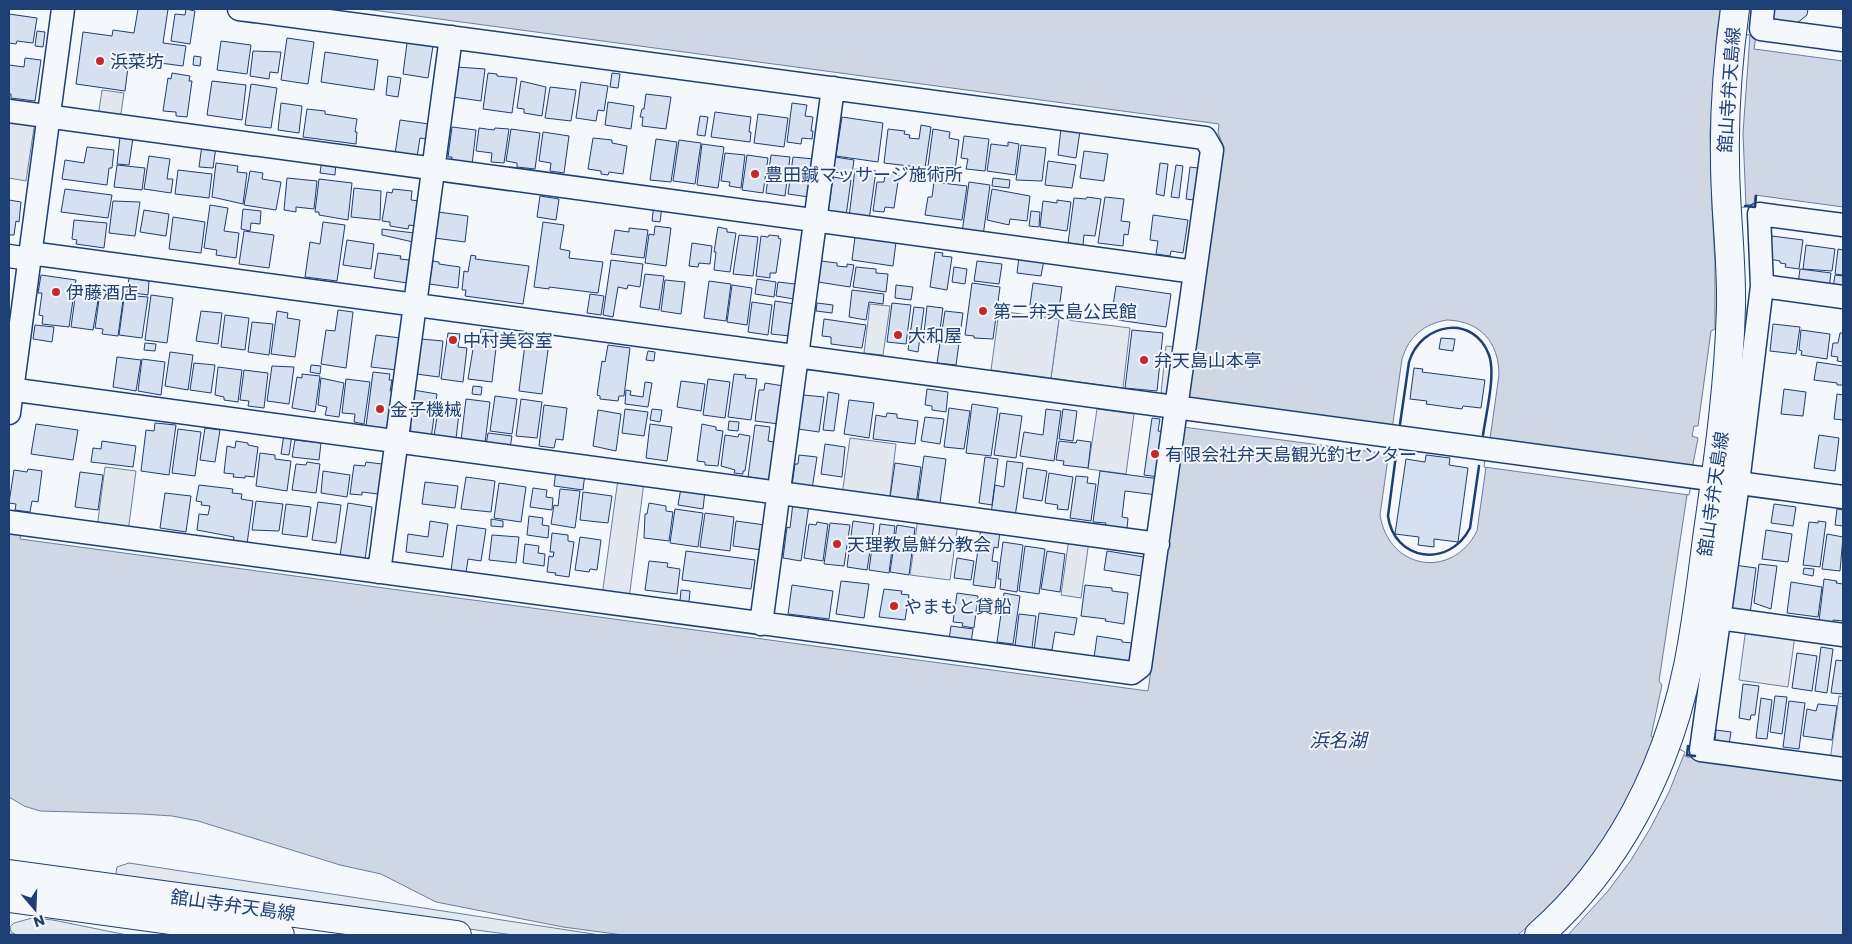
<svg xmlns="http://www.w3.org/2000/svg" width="1852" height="944" viewBox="0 0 1852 944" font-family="Poppins,'Noto Sans JP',sans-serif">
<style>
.green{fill:#e3e9f0;stroke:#687fa3}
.parking{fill:#e3e8f0;stroke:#687fa3}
.water{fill:#cfd7e4;stroke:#687fa3;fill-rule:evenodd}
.pier{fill:#f4f7fb;stroke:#687fa3}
.building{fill:#d5e0f0;stroke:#1d3f73}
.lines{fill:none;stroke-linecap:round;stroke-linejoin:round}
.minor-casing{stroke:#1d3f73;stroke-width:25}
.major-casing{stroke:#1d3f73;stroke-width:30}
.minor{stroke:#f4f7fb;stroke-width:22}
.major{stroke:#f4f7fb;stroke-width:28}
.wall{stroke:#1d3f73;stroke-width:2.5}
.poi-dot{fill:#c62828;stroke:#f4f7fb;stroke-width:2}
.labels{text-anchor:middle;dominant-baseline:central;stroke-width:4;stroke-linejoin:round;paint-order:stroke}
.poi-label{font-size:18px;fill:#1d3f73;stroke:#f4f7fb;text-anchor:start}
.street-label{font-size:18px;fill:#1d3f73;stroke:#f4f7fb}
.water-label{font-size:19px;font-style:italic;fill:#1d3f73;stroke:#f4f7fb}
</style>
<rect width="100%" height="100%" fill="#f4f7fb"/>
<!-- green -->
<path class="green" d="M870,304L890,306L883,355L864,353Z
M1059,319L1130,328L1123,388L1051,378Z
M129,863L600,935H513L125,882L118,879L116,872L117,867Z
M32,918L53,920L127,935H9V934H15L11,932L10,927L14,923Z"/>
<!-- parking -->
<path class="parking" d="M102,90L124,93L120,120L98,117Z
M9,118L35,121L26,181L9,178Z
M999,311L1059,319L1051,378L991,370Z
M1166,346L1180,347L1174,394L1161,393Z
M1097,409L1134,414L1126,474L1088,469Z
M850,438L896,444L889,502L842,495Z
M105,467L136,471L128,532L97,528Z
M618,479L644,482L629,599L602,596Z
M918,518L958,523L950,580L910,575Z
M1069,538L1089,541L1081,598L1061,595Z
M1746,628L1795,635L1788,687L1739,680Z
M1839,696L1843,697V763L1830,761Z"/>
<!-- water -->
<path class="water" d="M365,9H1720L1717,32L1756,36L1754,49L1843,61V207L1755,195L1754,205L1745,204L1712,208L1715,265V329L1711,331L1698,426H1694L1692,436L1698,438L1687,495L1659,681L1662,685L1651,736L1687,757L1843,778V935H623L563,927L436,902L381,874L340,865L198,821L172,816L142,814L40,811L24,806L9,797V530L21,532L20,539L1148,691L1224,147L1218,133L1219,124ZM1447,320C1480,321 1499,342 1499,375L1477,531C1452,580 1389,570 1380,515L1402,359C1409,336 1424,324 1447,320Z"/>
<!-- pier -->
<path class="pier" d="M1717,32L1750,35L1743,133L1746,207L1712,209L1710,132Z
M1187,398L1393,426L1389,454L1183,427Z
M1487,439L1695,466L1689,495L1484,467Z
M1658,737L1685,752L1669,792L1651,827L1631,860L1608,891L1568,935H1518L1558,898L1582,870L1603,841L1622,810Z"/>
<!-- building -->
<path class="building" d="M138,9H168L163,43L186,46L183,66L129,59L125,91L76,84L83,32L112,36L113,30L134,33Z
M186,9L195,11L190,44L171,41L175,14L185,15Z
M1773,9H1808L1807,15L1797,23L1775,21L1772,17Z
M9,14L37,18L33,43L17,41L16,44L9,43Z
M37,31L45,32L43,47L35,46Z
M287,38L314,42L308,84L281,80Z
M221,41L251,45L247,74L217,70Z
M407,43L433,46L428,78L403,74Z
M253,51L281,52L278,73L270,72L269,79L250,76Z
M325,52L378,60L374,90L321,82Z
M194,56L201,57L200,66L193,65Z
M25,58L41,60L35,101L11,98V94H9V65L24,67Z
M457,67L485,69L481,101L453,97Z
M172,73L190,76L189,81H192L187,117L176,116V112L163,111L168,78L171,79Z
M488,73L497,74V76L517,78L512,113L483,109Z
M612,73L620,74L618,88L610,87Z
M388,76L401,78L398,97L386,95Z
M212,81L246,85L242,120L207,115Z
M521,81L546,87L542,116L524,113V109L517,108Z
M581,82L608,86L604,111L598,110L596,121L576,118Z
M251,84L277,88L271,128L245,125Z
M550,87L576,90L571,121L545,118Z
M646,94L671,97L666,129L642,126L643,117H640L642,109H644Z
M608,102L634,106L631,129L605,125Z
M281,103L302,106L299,133L278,130Z
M792,103L807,105L805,116L813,117L811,131H813L812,139L802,138L801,144L787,142Z
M307,109L325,111V114L357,119L355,132H357L356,144L303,137Z
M715,112L751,117L749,132H751L750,142L711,137Z
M758,114L788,118L784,147L754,143Z
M700,116L708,117L705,136L697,135Z
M842,117L883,123L878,162L836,156Z
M400,120L429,124L426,139L420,138L417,157L395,154Z
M921,125L931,127L925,168L884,163L888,129L905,131L904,134L910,135L909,138L919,139Z
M452,127L476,130L472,165L451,162L452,157H448Z
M479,128L494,130L495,128L509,129L504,163L491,162L492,153L476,151Z
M1061,128L1080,131L1076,158L1058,155Z
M511,129L540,133L535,169L517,167V163L506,161Z
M933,129L950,132L949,138L959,140L955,170L928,166Z
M543,132L569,136L564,173L550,171L551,163L539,161Z
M964,136L989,139L985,171L966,169L968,159L961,158Z
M120,137L133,138L129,165L117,164Z
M593,138L612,140V143L627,146L623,174L609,172L608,175L601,174V171L588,169Z
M656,139L677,142L671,182L650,180Z
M679,140L701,143L695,184L673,181Z
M1008,142L1019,144L1015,175L987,171L991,144L1008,146Z
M702,144L724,147L718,188L697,185Z
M202,145L216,147L213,168L199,167Z
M1021,145L1046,148L1042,181L1016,180Z
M87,147L114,150L112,168H109L107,185L62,179L65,160L84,163Z
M1084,151L1108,154L1104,181L1080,178Z
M725,153L745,155L741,188L729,186L730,182L721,181Z
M747,155L768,158L763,193L742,190Z
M771,155L790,157L785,196L766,193Z
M149,156L170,159L167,179H173L171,193L144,189Z
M793,157L814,159L809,197L788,194Z
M835,157L854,160L852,174L833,172Z
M322,160L336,162L335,175L320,173Z
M1048,161L1076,165L1072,188L1045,185Z
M216,163L238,166L237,172L247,173L243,204L212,197Z
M1160,163L1168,164L1164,196L1156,194Z
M117,165L145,168L142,190L114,187Z
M1176,165L1183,166L1179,198L1171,197Z
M1190,167L1198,168L1194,200L1186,199Z
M855,169L876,171L869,220L849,217Z
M178,170L212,174L209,198L175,194Z
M250,171L263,173L262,179L281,182L276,210L244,205Z
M885,173L899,175L894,208L885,207L884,212L873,211L877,182H884Z
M833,177L851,180L846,216L828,213Z
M287,178L317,181L314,209L296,207V212L284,210Z
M993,178L1010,180L1009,188L992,186Z
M319,179L352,183L348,220L319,215V212H315Z
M934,182L967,186L962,220L925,215L928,197H932Z
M969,182L990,185L983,236L962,233Z
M354,188L381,191L380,220L351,217Z
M65,189L112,195L108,218L61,212Z
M393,189L412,191L411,200L420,201L416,226L409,225L408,229L390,226V222L382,221L387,192L392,193Z
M992,189L1030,196L1027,221L1010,219L1009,225L987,220Z
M540,196L559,199L556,220L537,217Z
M1087,197L1101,199L1095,236L1084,235L1083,245L1068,243L1074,198L1086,199Z
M1105,197L1124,199L1121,221L1130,222L1128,235L1124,234L1123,246L1098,243Z
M9,200L21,202L19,222L16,221L14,235H9Z
M1057,200L1071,202L1067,231L1040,227L1043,201L1057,203Z
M113,201L140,202L135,236L109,233Z
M654,204L662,206L660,222L652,221Z
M210,205L228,208L224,231L239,233L236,258L216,255L217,250L204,248Z
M243,209L261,211L260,224L251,223L250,231L241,229Z
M144,210L169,214L166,236L140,232Z
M1031,211L1040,212L1039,227L1029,226Z
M438,212L468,216L465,242L434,238Z
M1153,215L1188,220L1183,253L1171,251L1170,256L1156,254L1158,241L1150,240Z
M173,217L205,222L201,253L169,249Z
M74,220L107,223L104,248L76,244L77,240L72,239Z
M323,222L345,225L337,281L305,277L310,242L320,244Z
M543,222L564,225L560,249L570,251L569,258L603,262L598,293L549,287V289L534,287Z
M655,226L671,228L666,266L645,263L649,234L654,235Z
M718,227L727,229V232L736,233L730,272L714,270L716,252H714Z
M629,228L648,230L644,258L611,254L615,230L629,232Z
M382,229L414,233L413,242L382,235Z
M244,231L274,235L269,268L239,264Z
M739,235L758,237L753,276L733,274Z
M769,235L779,236L778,238L781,239L776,273H770V278L756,276L761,236L768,237Z
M1772,236L1803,240L1799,269L1785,267L1786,264L1780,263V261L1769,259Z
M855,237L896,242L893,266L852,260Z
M347,240L374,244L371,269L343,265Z
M692,243L712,246L710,264L699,263L698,267L689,266Z
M1806,245L1835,249L1832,271L1803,269Z
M1838,249L1843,250V275L1835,274Z
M935,252L943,253L942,256L952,257L947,290L930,287Z
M378,253L401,256L400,259L410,260L407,283L374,278Z
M471,255L476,256L475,259L529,266L523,304L465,296L466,290H462L464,271L468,272Z
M1019,257L1044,260L1041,276L1017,273Z
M611,260L643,264L640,287L628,285L627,289L618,287L613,317L603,315Z
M433,261L439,262V264L460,267L458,288L429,284Z
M821,261L837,263V266L847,267V264L854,265L850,287L818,282Z
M977,261L1002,264L999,284L974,281Z
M856,267L876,269V273L888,274L886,292L853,287Z
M954,267L967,269L965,284L952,282Z
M1800,269L1831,273L1829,288L1798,284Z
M645,274L664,276L659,310L640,307Z
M41,275L76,280L69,327L42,324L43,316L39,315L42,293H38Z
M1835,275L1843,276V289L1833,288Z
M129,278L149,281L148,295L127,292Z
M757,279L776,282L774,297L755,294Z
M665,280L685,282L681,314L661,311Z
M709,281L731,284L726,321L704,318Z
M778,282L795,284L794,299L776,296Z
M972,283L1000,287L993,339L974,338V336L965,335Z
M1033,283L1062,287L1058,316L1029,312Z
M732,285L752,288L747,325L727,322Z
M896,285L913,287L911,300L895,298Z
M1116,286L1171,294L1166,327L1111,319Z
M852,290L884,294L883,304L869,302L866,320L849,317Z
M76,291L99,294L93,330L71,327Z
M103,291L124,293L118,336L102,334L103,329L95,328L99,300L101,301Z
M590,294L604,296L601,315L587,313Z
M151,295L173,298L167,343L145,340Z
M135,296L148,297L142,338L119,335L124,299L135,300Z
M775,301L795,304L790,336L771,334Z
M752,302L772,305L768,335L748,332Z
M817,303L833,305L832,313L816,311Z
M892,303L911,305L906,344L887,342Z
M927,306L943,308L938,344L923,342Z
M914,307L924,308L918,352L908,350Z
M338,310L353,312L346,368L321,364L326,330L335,331Z
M201,311L222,313L218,344L196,341Z
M277,311L288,313L287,318L300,320L295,357L271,354Z
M945,311L963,313L956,365L937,363Z
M225,315L249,318L245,350L221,347Z
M824,319L866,325L862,348L831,344V337L822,336Z
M252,322L273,324L269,355L248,352Z
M1773,324L1800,327L1796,354L1770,351Z
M35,325L54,327L52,342L33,339Z
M481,329L498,331L492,382L468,379L474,343H479Z
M1132,330L1163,333L1157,391L1125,388Z
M1801,330L1830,334L1827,359L1801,355L1802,351L1799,350Z
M448,333L460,334L458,347L467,348L463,382L441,379Z
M1840,333H1843V362L1837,361L1838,357L1831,356L1833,343H1838Z
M376,335L401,338L397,370L371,367Z
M1441,338L1455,339L1453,351L1439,349Z
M421,339L443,341L439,377L416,374Z
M145,343L156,344L155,351L144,350Z
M525,344L548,350L542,394L519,391Z
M608,345L630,348L624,396H619L618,401L600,399V396L597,395L602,361L605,362Z
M648,351L655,352L654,361L646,360Z
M170,352L193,355L188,390L165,386Z
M117,357L141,360L136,391L113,387Z
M142,359L165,362L161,395L138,391Z
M1817,362L1843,366V385H1837V383L1814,380Z
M194,363L215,365L211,393L190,390Z
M311,365L321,366L320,374L310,372Z
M272,366L294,367L289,404L267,401Z
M218,367L242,370L238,402L224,400V397L215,395Z
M1414,368L1423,369L1422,372L1485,380L1481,408L1463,406L1462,409L1426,404L1427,401L1410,399Z
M244,370L268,373L264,408L248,406L249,401L240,400Z
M373,372L390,374L389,380H392L390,391L394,392L389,429L366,426Z
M302,374L320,376L315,412L292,408L297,377L302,378Z
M734,374L746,375L745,378L757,379L751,420L728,417Z
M321,378L344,383L339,417L325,415L327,407L318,405Z
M346,379L370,382L364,424L354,422L355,414L342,413Z
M708,379L730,382L725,418L703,415Z
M681,381L705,384L701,411L677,407Z
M645,382L652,383L648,407L625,404L626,390L631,391L630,395L643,397Z
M765,383L784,386L779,424L755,421L759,390H764Z
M473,386L482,387L481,395L472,394Z
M927,389L948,392L946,412L932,410V406L925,405Z
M1784,389L1806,392L1803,416L1781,414Z
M413,390L437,394L431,439L410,437L411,426L408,425Z
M828,392L839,394L834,431L823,430Z
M1837,394L1843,395V420L1834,419Z
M803,395L824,397L819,432L798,429Z
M495,396L517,399L512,434L490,431Z
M466,399L490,402L485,443L461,440Z
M521,399L542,402L537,438L516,436Z
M849,400L874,403L869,438L844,434Z
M972,404L998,408L991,456L966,453Z
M544,405L567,408L563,440L556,439L554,448L539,446Z
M949,408L970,411L964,449L944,447Z
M625,409L648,412L644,436L622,433Z
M652,409L662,410L660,422L650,420Z
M1046,409L1061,411L1054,461L1020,456L1024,432L1043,435Z
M1063,409L1077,411L1073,441L1059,439Z
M438,410L459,413L456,439L434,436Z
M598,410L621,414L616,451L593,446Z
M887,413L897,414V418L918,421L915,444L873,439L876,415L886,417Z
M1000,413L1022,416L1016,458L994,455Z
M925,417L944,419L940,444L921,441Z
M1152,418L1160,419L1158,431L1165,432L1159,477L1144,475Z
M729,421L739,422L738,431L728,430Z
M155,423L176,425L169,475L141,471L146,430L154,431Z
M36,424L78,430L73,460L31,454Z
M650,424L672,427L667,461L646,458Z
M702,424L716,427V430L723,431L718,466L705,465V462L697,461Z
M755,425L770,427L768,441L774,442L769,480L748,477Z
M205,428L220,430L215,462L200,460Z
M178,429L201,432L195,476L172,473Z
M488,433L512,436L510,448L486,445Z
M284,434L292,435L289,455L281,454Z
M739,434L750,436L745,471H743V474L734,473L735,470L721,466L725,435L738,437Z
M1819,435L1839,438L1835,471L1814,468Z
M295,440L321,443L319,460L292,457Z
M1077,440L1091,442L1088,468L1063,465L1064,461L1056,460L1059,441L1076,443Z
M102,441L136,446L133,467L91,462L93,448L101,449Z
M236,441L248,443V445L258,447L254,477L245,476V478L233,477L234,474L224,473L227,446L235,448Z
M825,444L845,447L842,477L821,474Z
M260,453L275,455V459L291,461L287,491L256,486Z
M799,455L817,457L812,489L792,486L795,464H798Z
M1426,455L1450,458L1449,465L1468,468L1458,542L1434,539V547L1418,545L1419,537L1395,534L1406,459L1425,462Z
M924,456L946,459L940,503L918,499Z
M985,457L998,459L992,505L979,503Z
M1007,461L1023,463L1015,517L991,514L995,485L1004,487Z
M307,462L320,464L316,493L292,490L296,464L306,465Z
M366,462L382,464L378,494L362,492V495L350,494L354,465L365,466Z
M895,463L921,467L916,505L890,498Z
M1027,468L1047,471L1042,501L1023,498Z
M28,469L42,471L38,502L32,501L30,512L15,510L16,504L9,503L14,470L27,472Z
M556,470L585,473L583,490L554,486Z
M323,471L350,475L347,497L321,493Z
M1100,471L1160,479L1157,495L1125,491L1122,517L1128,518L1127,529L1105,526L1106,523L1093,522Z
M80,472L103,475L98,510L75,507Z
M1049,473L1073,477L1068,510L1057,509L1058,505L1045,503Z
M1076,476L1088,477L1087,483L1096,484L1091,521L1070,518Z
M466,477L495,481L491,512L461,509Z
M425,482L458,486L455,508L422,504Z
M499,483L526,487L521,522L494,518Z
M199,485L233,489L232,493L242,494L241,499L253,501L247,544L233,542L234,537L197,530L199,514L208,515L210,506L201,505L202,502L196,501Z
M533,488L547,490L546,497L553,498L552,510L530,507Z
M681,488L705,491L703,509L678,505Z
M560,489L580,491L575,528L551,524L554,505L558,506Z
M583,492L612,496L608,523L580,520Z
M165,493L191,496L186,532L160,528Z
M256,501L283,504L279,531L252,530Z
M318,502L341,505L336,543L312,540Z
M348,503L372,507L365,560L340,556Z
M649,503L666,506V511L673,512L669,541L644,538L645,514H647Z
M793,503L809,505L801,561L783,558L787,527L790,528Z
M286,504L311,507L307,537L282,534Z
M1774,504L1796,507L1793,526L1771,523Z
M675,509L703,513L698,547L670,543Z
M1837,509L1843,510V526L1835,525Z
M705,513L734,517L730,551L700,547Z
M529,516L543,518L542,525L549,526L548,538L527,535Z
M491,519L503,521V527L491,526Z
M430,521L448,524L443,557L406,552L408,534L428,537Z
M736,521L765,525L762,550L733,546Z
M853,521L874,524L867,570L847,567Z
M1818,521L1826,522L1820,567L1803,565L1809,522L1818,523Z
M817,522L828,524L823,561L804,558L809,524L816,525Z
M830,523L850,525L844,566L824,564Z
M880,524L895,526L889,573L869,570L873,540L878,541Z
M457,525L486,529L481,561L468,559L466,573L451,571Z
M897,525L915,528L909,575L890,572Z
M981,528L1000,531L998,548L994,547L992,561L998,562L995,588L973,585Z
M1766,530L1792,534L1788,562L1762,559Z
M552,533L568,535V541L574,542L569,577L555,575L556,573L547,572L549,556L553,557L554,552H550Z
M1827,534L1843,537L1840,571L1822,569Z
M492,535L519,537L516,563L489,560Z
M580,537L601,540L597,570L590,569L589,572L575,570Z
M1003,542L1023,545L1017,592L1000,589L1001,579H998Z
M525,544L539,546L538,553L545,554L544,566L523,563Z
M1025,546L1045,549L1039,594L1019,591Z
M686,551L755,560L751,589L682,580Z
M1047,551L1065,554L1060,592L1041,589Z
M1107,551L1144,557L1142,576L1104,570Z
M957,558L974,561L971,580L954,578Z
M649,561L668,563L667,567L680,569L677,594L645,590Z
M1759,564L1777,566L1771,609L1754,603Z
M1734,565L1756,568L1750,614L1727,611Z
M1804,568L1814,569L1813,576L1803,574Z
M1824,579L1837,581L1836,583L1843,584V621L1833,620V623L1819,621Z
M841,581L869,584L864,618L836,614Z
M1791,582L1822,587L1818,617L1787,613Z
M792,585L833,591L829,619L788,614Z
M1085,585L1112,588V591L1128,593L1124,624L1105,621L1106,619L1081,616Z
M884,589L902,591L901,594L909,595L905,620L879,617Z
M681,590L690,591L689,602L680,601Z
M957,593L978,596L974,628L962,626L963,623L953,622Z
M1004,593L1020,596L1013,644L997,642L1001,614L1008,615L1009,608L1002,607Z
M1039,613L1077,618L1074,635L1055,632L1052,650L1045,649L1044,652L1034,650Z
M1019,614L1036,616L1032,648L1015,646Z
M951,626L973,629L971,643L949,640Z
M1097,636L1122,640V642L1132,643L1129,663L1094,658Z
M1821,647L1833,649L1827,693L1815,691Z
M1797,653L1817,656L1812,691L1792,688Z
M1836,660L1843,661V694L1831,693Z
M1743,684L1759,686L1755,715H1751L1750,720L1739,718Z
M1775,696L1787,697L1782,734L1770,732Z
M1761,698L1772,700L1767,739L1756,738Z
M1789,701L1805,703L1799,749L1783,747Z
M1818,704L1837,706L1832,740L1803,736L1807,709L1816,711Z
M1716,730L1731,732L1729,744L1715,742Z"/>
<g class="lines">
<defs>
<path id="minor" d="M1763,9L1761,29L1843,40
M9,111L1195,272
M1843,225L1759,214L1762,286L1738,483L1701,750L1843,769
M30,253L1843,497
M9,256L29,259
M1762,286L1843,297
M9,389L1158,544
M9,413L63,9
M9,522L1132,673L1140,667L1212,150L1205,138L239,9
M379,572L451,37
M1719,618L1843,635
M761,624L833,88"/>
<path id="major" d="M9,874L457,935
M9,898L280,935
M1539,935C1618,865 1667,769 1688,666C1697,622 1702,576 1708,531C1719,456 1729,382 1731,307C1732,258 1725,209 1725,160C1724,109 1728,59 1735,9"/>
</defs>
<!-- minor casing -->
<use href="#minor" class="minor-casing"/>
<!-- major casing -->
<use href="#major" class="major-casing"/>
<!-- minor -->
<use href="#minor" class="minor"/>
<!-- major -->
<use href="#major" class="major"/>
<!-- wall -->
<path class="wall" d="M1745,206L1755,207L1756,196
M1400,424L1409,362C1421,322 1474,314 1489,355C1496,374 1486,414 1483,435
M1396,455L1388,516C1394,561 1449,569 1470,528L1479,466
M1688,746L1687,755L1695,756"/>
</g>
<!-- markers -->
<g class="poi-dot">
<circle cx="100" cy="61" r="5"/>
<circle cx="755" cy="174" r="5"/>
<circle cx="56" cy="292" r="5"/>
<circle cx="983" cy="311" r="5"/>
<circle cx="898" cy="335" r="5"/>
<circle cx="453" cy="340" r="5"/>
<circle cx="1144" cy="360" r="5"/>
<circle cx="380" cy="409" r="5"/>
<circle cx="1155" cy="454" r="5"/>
<circle cx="837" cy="544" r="5"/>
<circle cx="894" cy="606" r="5"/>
</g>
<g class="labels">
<!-- poi labels -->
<g class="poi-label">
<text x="110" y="61">浜菜坊</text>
<text x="765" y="174">豊田鍼マッサージ施術所</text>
<text x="66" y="292">伊藤酒店</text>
<text x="993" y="311">第二弁天島公民館</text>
<text x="908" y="335">大和屋</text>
<text x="463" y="340">中村美容室</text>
<text x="1154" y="360">弁天島山本亭</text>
<text x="390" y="409">金子機械</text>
<text x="1165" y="454">有限会社弁天島観光釣センター</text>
<text x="847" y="544">天理教島鮮分教会</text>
<text x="904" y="606">やまもと貸船</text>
</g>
<!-- street labels -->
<g class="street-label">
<text transform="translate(1729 90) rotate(-86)">舘山寺弁天島線</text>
<text transform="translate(1713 494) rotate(-82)">舘山寺弁天島線</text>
<text transform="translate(233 905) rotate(8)">舘山寺弁天島線</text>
</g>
<!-- water labels -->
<g class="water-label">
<text x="1338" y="740">浜名湖</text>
</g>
</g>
<!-- border -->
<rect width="1852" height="944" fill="none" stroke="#1d3f73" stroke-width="20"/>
<!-- north arrow -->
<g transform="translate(35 909) rotate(161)" stroke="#f4f7fb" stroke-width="4" paint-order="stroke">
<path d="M0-4L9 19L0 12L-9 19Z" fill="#1d3f73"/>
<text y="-8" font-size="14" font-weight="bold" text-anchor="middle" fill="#1d3f73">N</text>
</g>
</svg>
